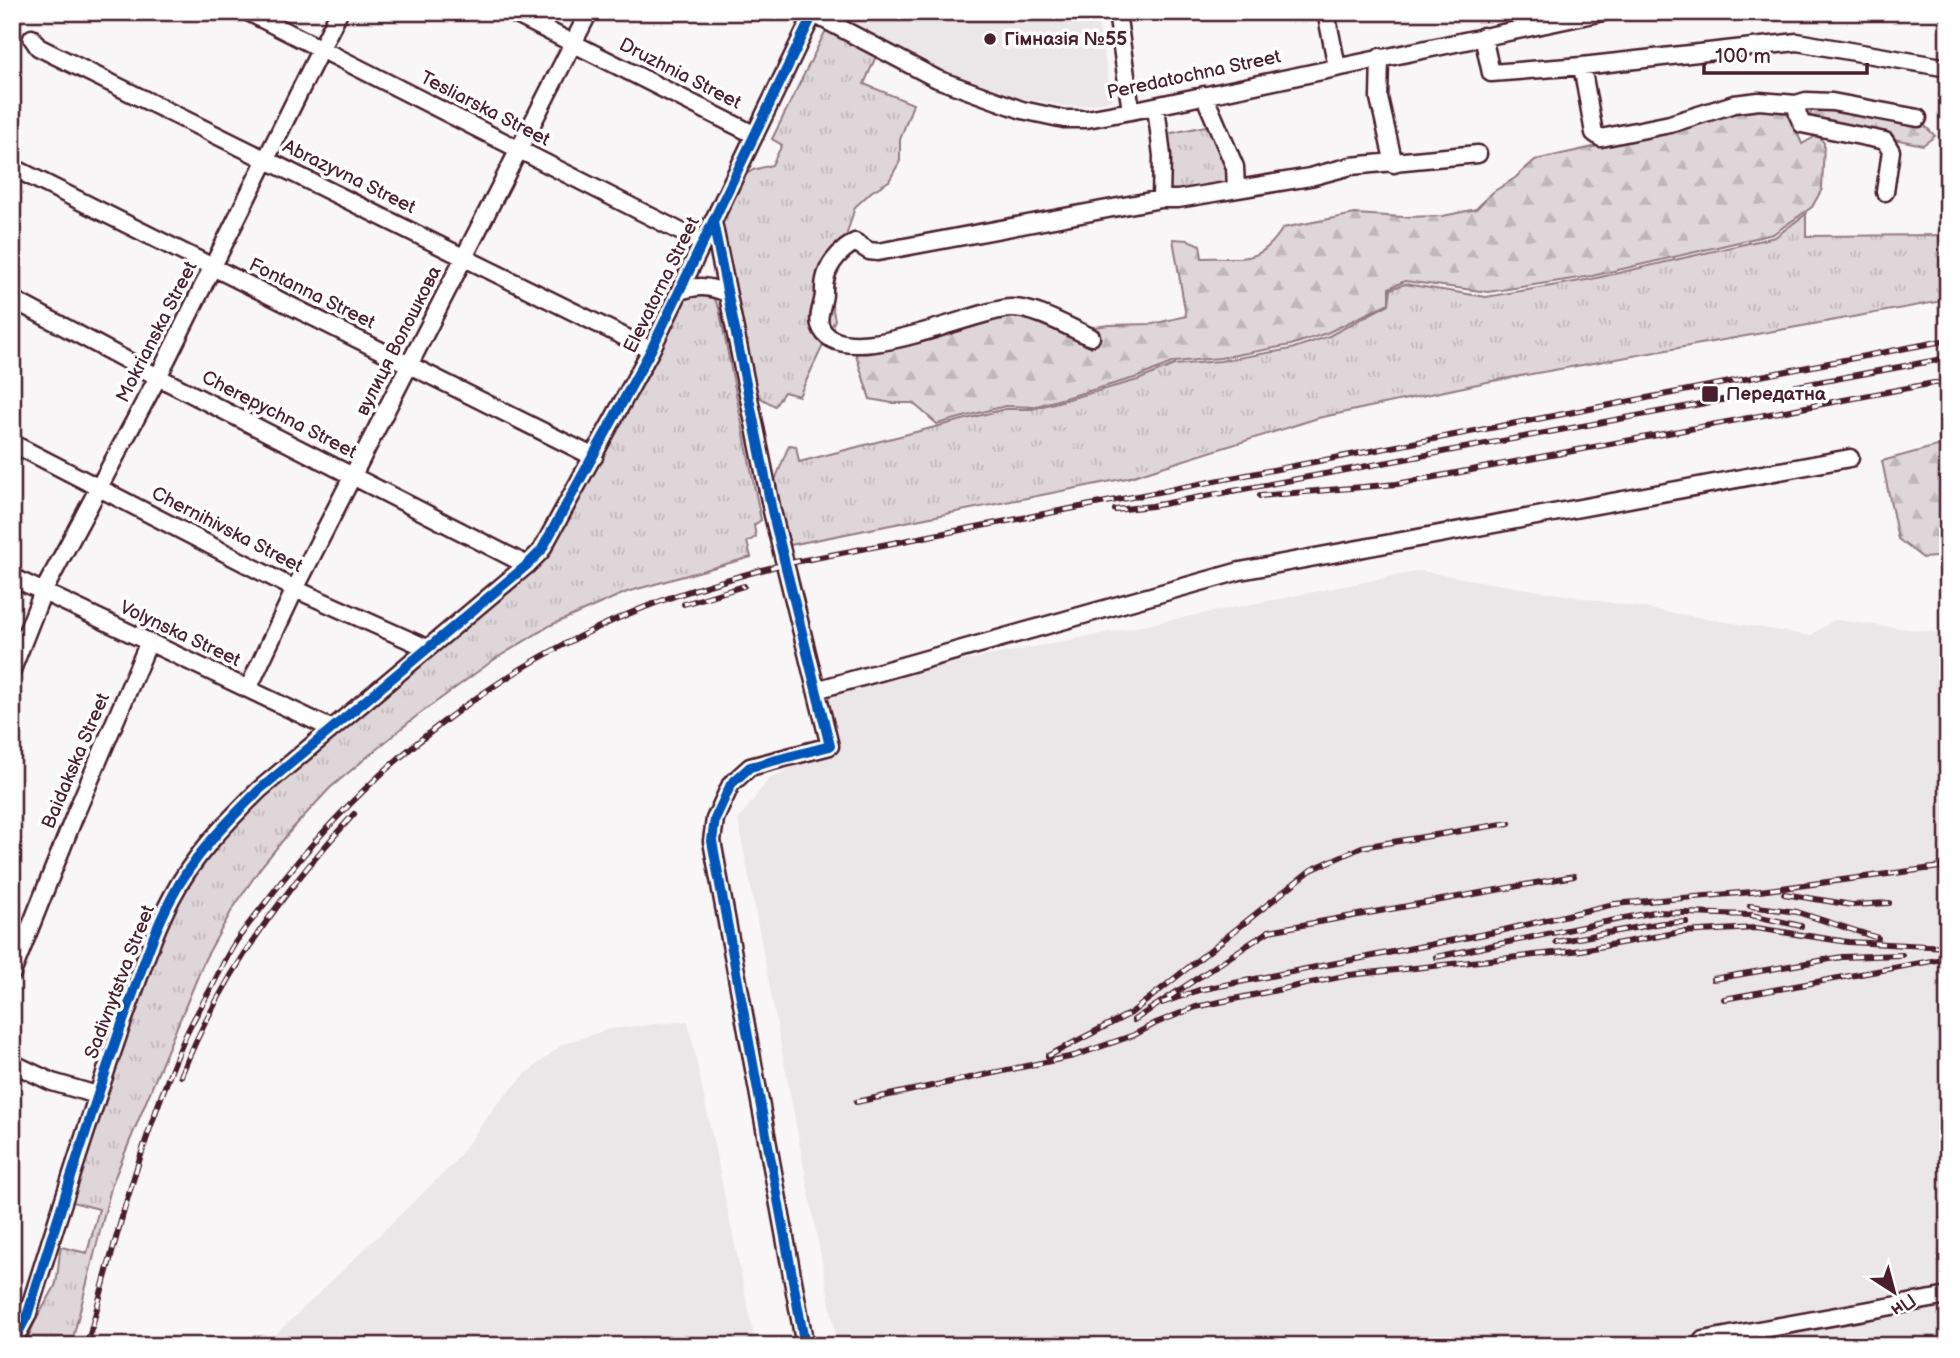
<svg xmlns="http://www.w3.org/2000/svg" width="1960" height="1358" viewBox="0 0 1960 1358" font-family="'Balsamiq Sans',sans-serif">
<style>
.built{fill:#ebe6e8}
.grass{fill:url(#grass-tufts);stroke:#947a82;stroke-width:2}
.forest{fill:url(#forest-firs);stroke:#947a82;stroke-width:2}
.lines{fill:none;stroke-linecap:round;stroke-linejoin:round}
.minor-casing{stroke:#4a1f2b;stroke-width:21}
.minor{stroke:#fff;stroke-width:16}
.rail-casing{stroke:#4a1f2b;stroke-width:6}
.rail{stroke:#fff;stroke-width:3.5;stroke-dasharray:10;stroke-linecap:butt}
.cycleway-casing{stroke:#fff;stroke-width:15}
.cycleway{stroke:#0057b8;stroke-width:10}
.poi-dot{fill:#4a1f2b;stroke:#fff;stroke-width:2.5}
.labels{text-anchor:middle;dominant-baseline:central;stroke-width:7;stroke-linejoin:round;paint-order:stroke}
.poi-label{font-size:19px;font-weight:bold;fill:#4a1f2b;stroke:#fff;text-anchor:start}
.street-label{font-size:19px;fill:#4a1f2b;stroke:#fff}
</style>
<defs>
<pattern id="grass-tufts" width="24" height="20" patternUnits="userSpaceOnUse" patternTransform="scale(1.75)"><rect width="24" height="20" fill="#ded6d9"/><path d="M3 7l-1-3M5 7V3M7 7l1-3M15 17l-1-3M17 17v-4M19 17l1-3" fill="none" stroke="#c0b7ba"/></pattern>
<pattern id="forest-firs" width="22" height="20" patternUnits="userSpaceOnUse" patternTransform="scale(1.75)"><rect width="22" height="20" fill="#ded6d9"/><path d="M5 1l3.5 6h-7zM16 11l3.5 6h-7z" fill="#c0b7ba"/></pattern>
</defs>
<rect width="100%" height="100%" fill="#f8f6f7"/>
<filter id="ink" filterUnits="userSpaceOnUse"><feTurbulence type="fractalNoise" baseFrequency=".0143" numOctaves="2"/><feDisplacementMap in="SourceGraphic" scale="14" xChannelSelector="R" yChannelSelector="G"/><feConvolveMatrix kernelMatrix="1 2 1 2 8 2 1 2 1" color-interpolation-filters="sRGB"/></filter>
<g filter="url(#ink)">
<!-- built -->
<path class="built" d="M829,12H1096L1112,100L1081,106H1065L1021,98L931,66Z
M1420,571L1810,636L1834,620L1948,634V1346H838L738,820L768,780L830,746L816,690Z
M688,1021L756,1346H264L454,1163L496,1105L527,1073L563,1044L609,1029Z"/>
<!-- grass -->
<path class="grass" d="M827,28L877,54L864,84L913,104L900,140V161L889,181L871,192L855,207L829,292L835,320L799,396L784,392L775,406L759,397L750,385L719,225L745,175L753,170L772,165L782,145L772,139Z
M1211,125L1230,173L1231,184L1167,193L1162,135Z
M1806,214V236L1948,235V300L1487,382L1318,418L1127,478L790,545L774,483L789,445L796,446L799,462L1005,409H1032L1138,380L1174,365L1220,361L1291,349L1329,336L1389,304L1391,289L1405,284L1486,297L1592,279L1775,237Z
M693,293L713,296L719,308L761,520L754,525L756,537L747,542L751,557L627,592L551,625L495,659L414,718L330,788L292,829L261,867L232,910L205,959L112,1184L71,1346H27C29,1325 46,1305 55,1286C59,1275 58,1259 61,1247L87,1253L99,1209L72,1202V1191L119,1060L144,977L175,904L205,858L272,786L517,580L608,443L650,372L683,301Z"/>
<!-- forest -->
<path class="forest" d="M1750,107L1788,111L1802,144L1818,135L1824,143L1822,189L1812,207L1773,234L1592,276L1488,292L1405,281L1389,288V303L1327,333L1291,345L1220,358L1174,362L1138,377L1033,407L1005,406L937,424L913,403H892L870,399L855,352L904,347L1014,315L1049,313L1080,329L1109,325L1153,324L1186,316L1173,239L1188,240L1200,245L1202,258C1243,256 1258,267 1283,228L1355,214L1403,217L1443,216L1476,209L1493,192L1515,178L1535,160L1611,143Z
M1817,108H1835L1923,124L1935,136L1923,145L1825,125L1810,118L1811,110Z
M1948,443V556L1923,558L1898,539L1882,461Z"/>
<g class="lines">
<defs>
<path id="minor" d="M248,12L703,243
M511,12L755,135
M810,12L937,79L1022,110L1064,119H1087L1131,111L1603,12
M1117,12L1131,111
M1326,12L1337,67
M1483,36L1491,73L1582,66L1797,42L1948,68
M32,38L38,47L651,350
M1380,57L1379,98L1394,164
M1582,66L1594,133L1601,138L1670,124L1734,104L1759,101L1796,104L1806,101L1832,102L1918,118
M1204,95L1235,167L1236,188
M1796,104L1798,115L1802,124L1885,141L1891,151L1885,192
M1156,106L1162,156L1161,199
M12,167L594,457
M713,222L772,511L830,746L750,767L731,784L715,819L712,841L805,1346
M680,291C698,285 709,286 727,293
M12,299L158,377L527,565
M1091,337C1070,328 1035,307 1011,308C976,309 837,376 820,325C817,315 824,303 824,293C823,270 835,254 855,242L869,251L878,252L1161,199H1178L1310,177L1351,166L1478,154
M12,443L295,589L427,648
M12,577L330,728
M12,670L42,594L158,377L339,12
M248,689L295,589L589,12
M816,690L1240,571L1850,458
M12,973L75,815L148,644
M12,1063L52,1082L97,1095
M1703,1340L1948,1296
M12,1344L27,1316C58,1217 89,1118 123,1021C139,979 151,936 172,897C193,856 227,822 259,790L527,565L541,551L651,350L814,12"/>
</defs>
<!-- minor casing -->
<use href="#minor" class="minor-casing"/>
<!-- minor -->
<use href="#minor" class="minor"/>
<defs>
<path id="rail" d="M1260,496L1397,484L1934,383H1948
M1115,510L1152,506L1948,358
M684,604L744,586
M1784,894L1852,905L1889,903
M1750,906L1797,912L1878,938
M1556,942L1662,923L1687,922
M1436,957L1654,912L1751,915L1801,926
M1713,979L1842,957L1902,955
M1724,999L1948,958
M1162,1003L1199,990L1500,931L1614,904L1752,892L1948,866
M1134,1020L1269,931L1574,876
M1048,1056L1131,1013L1311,870L1362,847L1509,823
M181,1076C220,978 283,891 354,814
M856,1102L1074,1056L1134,1035L1156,1023L1196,1007L1349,975L1582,950L1681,932L1756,928L1848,942L1948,947
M87,1346C114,1243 141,1140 183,1042C190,1025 200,1008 209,992C218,976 225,958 235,943C245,927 258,913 269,898C368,766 505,659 661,601C701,586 743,575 784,564L1948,340
M1916,1346L1948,1341"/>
</defs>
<!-- rail casing -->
<use href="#rail" class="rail-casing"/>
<!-- rail -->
<use href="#rail" class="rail"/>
<defs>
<path id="cycleway" d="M713,222L772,511L830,746L750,767L731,784L715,819L712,841L805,1346
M12,1344L27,1316C58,1217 89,1118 123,1021C139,979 151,936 172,897C193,856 227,822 259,790L527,565L541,551L651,350L814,12"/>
</defs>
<!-- cycleway casing -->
<use href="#cycleway" class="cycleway-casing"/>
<!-- cycleway -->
<use href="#cycleway" class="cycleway"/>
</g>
</g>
<!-- markers -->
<g class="poi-dot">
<circle cx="990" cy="39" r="7"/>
<rect x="1701" y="385" width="18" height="18" rx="3.5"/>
</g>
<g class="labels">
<!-- poi labels -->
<g class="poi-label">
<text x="1004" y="39">Гімназія №55</text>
<text x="1726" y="394">Передатна</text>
</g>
<!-- street labels -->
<g class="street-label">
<text transform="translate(680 74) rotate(27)">Druzhnia Street</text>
<text transform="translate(1194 75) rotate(-12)">Peredatochna Street</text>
<text transform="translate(485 109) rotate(27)">Tesliarska Street</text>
<text transform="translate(349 177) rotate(26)">Abrazyvna Street</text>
<text transform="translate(662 285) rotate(-64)">Elevatorna Street</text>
<text transform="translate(312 294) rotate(26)">Fontanna Street</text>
<text transform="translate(157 332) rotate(-63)">Mokrianska Street</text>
<text transform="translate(399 341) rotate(-63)">вулиця Волошкова</text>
<text transform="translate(279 415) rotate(27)">Cherepychna Street</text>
<text transform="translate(227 530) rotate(27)">Chernihivska Street</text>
<text transform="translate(180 634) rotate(25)">Volynska Street</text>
<text transform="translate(76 761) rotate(-67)">Baidakska Street</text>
<text transform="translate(120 982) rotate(-69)">Sadivnytstva Street</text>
</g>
</g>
<!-- margin -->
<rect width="1960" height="1358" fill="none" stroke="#fff" stroke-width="42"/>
<rect x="21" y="21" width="1918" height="1316" fill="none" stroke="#4a1f2b" stroke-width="2.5" filter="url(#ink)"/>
<!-- north arrow -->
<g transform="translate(1894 1292) rotate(144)" stroke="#ffffff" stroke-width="5" paint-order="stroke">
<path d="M0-5L12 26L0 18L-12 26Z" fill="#4a1f2b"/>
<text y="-10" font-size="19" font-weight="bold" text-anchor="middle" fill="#4a1f2b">Пн</text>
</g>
<!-- scale -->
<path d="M1704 63v10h163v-10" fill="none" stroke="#4a1f2b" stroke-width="3.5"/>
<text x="1715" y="63" font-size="21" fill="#4a1f2b" stroke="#ffffff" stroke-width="5" paint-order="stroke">100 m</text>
</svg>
